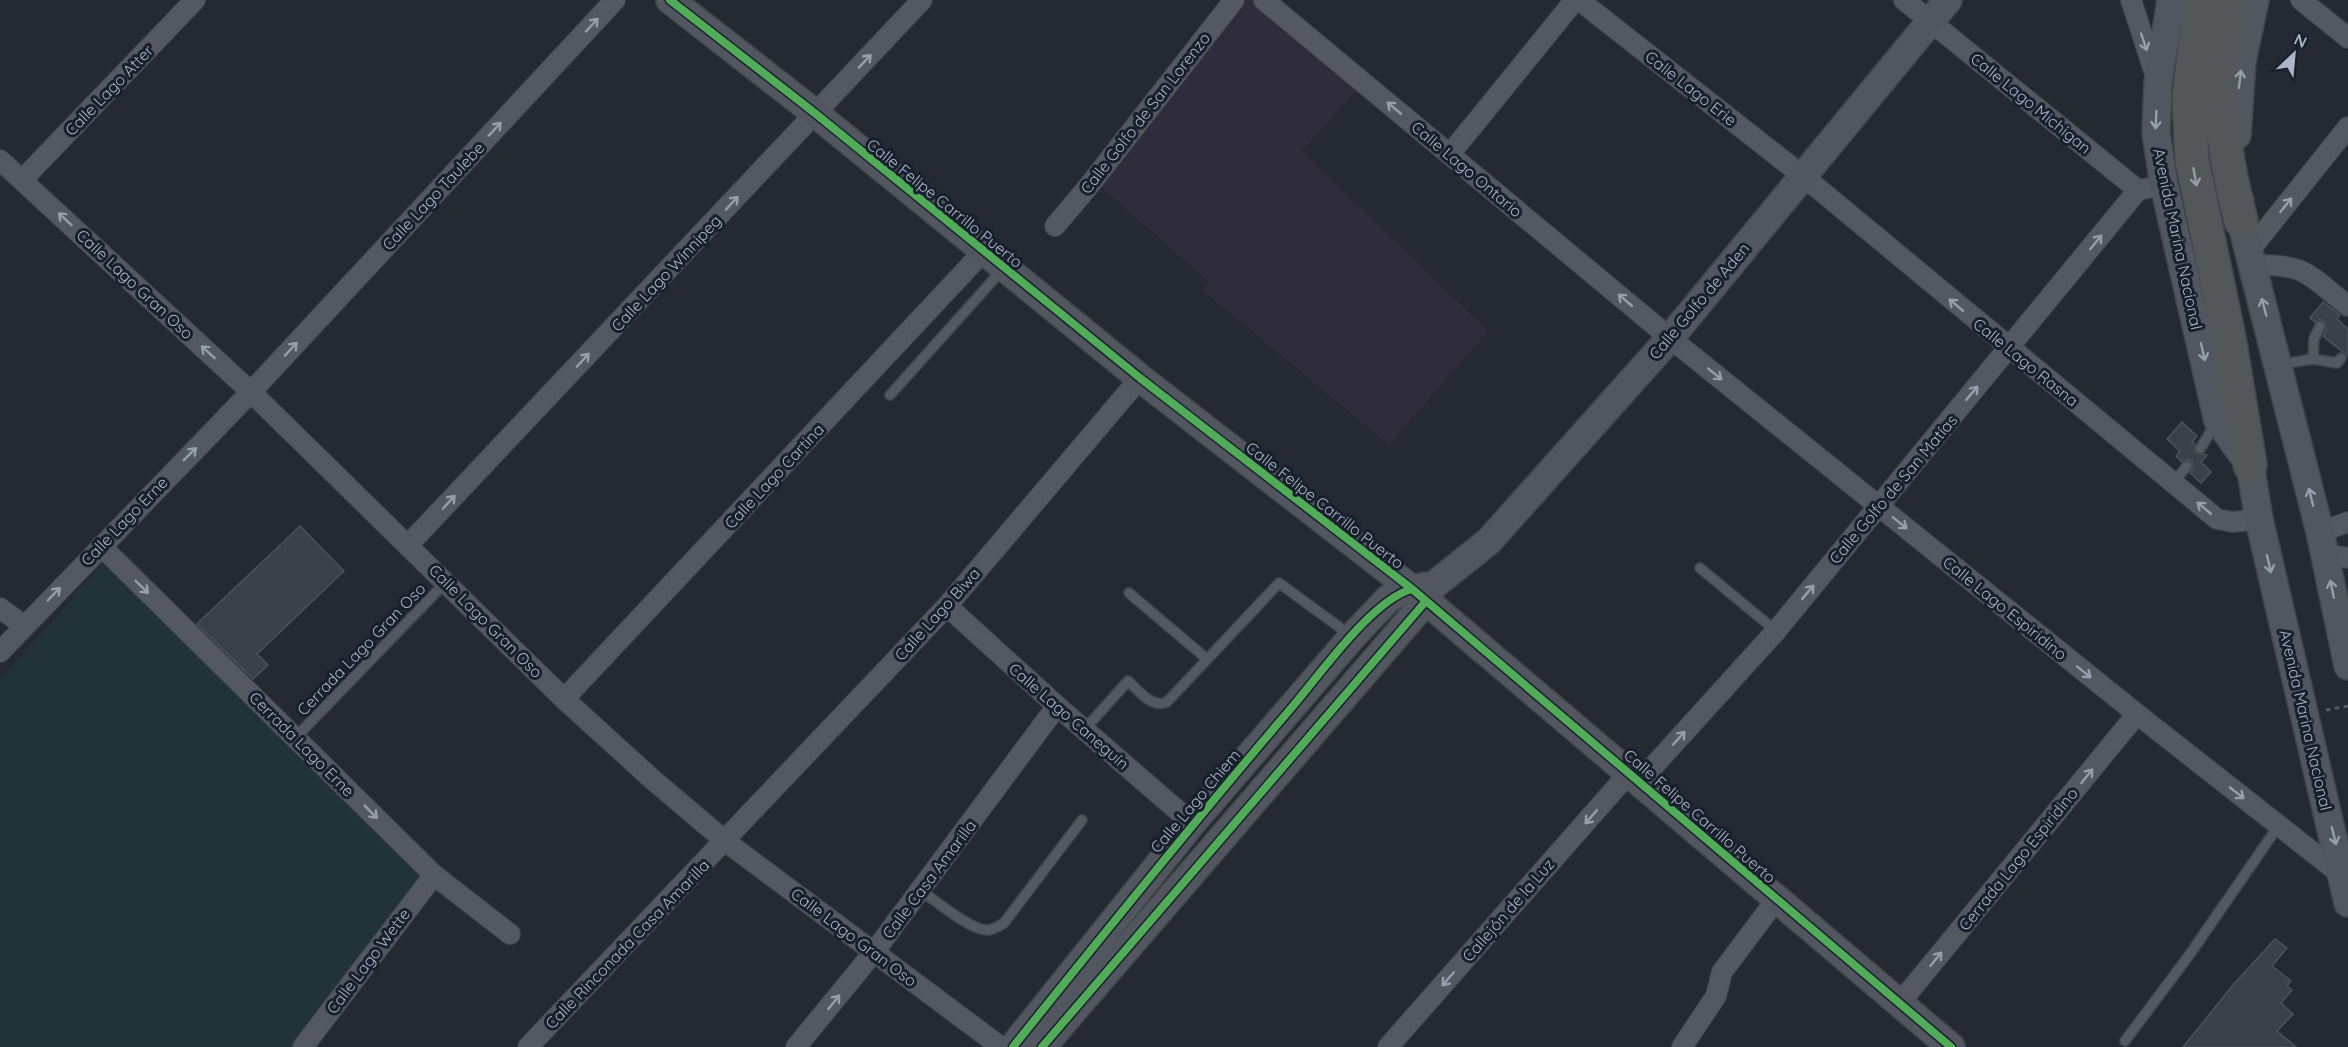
<svg xmlns="http://www.w3.org/2000/svg" width="2348" height="1047" viewBox="0 0 2348 1047" font-family="Quicksand,sans-serif">
<style>
.medical{fill:#2f2d3b}
.green{fill:#223338}
.building{fill:#3c4048;stroke:#4c515a;stroke-width:1.5}
.lines{fill:none;stroke-linecap:round;stroke-linejoin:round}
.lane-casing{stroke:#41444b;stroke-width:12}
.street-casing{stroke:#41444b;stroke-width:22}
.secondary-casing{stroke:#41444b;stroke-width:30}
.highway-casing{stroke:#41454e;stroke-width:36}
.path{stroke:#565c64;stroke-width:3;stroke-dasharray:4.5 4.5;stroke-linecap:butt}
.lane{stroke:#545860;stroke-width:9}
.street{stroke:#545860;stroke-width:20}
.secondary{stroke:#52575f;stroke-width:27}
.highway{stroke:#54575a;stroke-width:33}
.cycleway-casing{stroke:#18202d;stroke-width:11}
.cycleway{stroke:#51ab58;stroke-width:8}
.oneway{stroke:#969eac}
.oneway2{stroke:#969eaa}
.labels{text-anchor:middle;dominant-baseline:central;stroke-width:6;stroke-linejoin:round;paint-order:stroke}
.street-label{font-size:16px;fill:#acb5c5;stroke:#18202d}
</style>
<rect width="100%" height="100%" fill="#252932"/>
<!-- medical -->
<path class="medical" d="M1246,0H1252L1357,90L1302,151L1488,331L1389,445L1202,290L1209,282L1099,185Z"/>
<!-- green -->
<path class="green" d="M107,559L429,873L299,1047H0V680Z"/>
<!-- building -->
<path class="building" d="M2323,302L2340,315L2337,319L2348,329V356L2323,336L2326,331L2325,322L2320,319L2315,322L2310,318Z
M2182,422L2197,436L2192,442L2195,444L2194,453L2207,455L2201,462L2211,472L2201,483L2190,473L2194,467L2192,461L2188,459L2182,462L2176,456L2180,451L2167,439Z
M300,526L344,571L257,654L268,665L253,679L197,624Z
M2275,939L2287,948L2272,966L2291,981L2287,986L2292,990L2281,1003L2293,1014L2277,1031L2296,1047H2183L2233,985Z"/>
<g class="lines">
<defs>
<path id="lane" d="M2313,359L2314,339L2320,326
M2281,364L2313,359L2337,363L2341,358
M890,395L1003,269
M2200,449L2216,423
M2173,483L2187,466
M1700,568L1776,631
M1129,593L1207,659
M1084,730L1128,681C1138,690 1152,709 1167,702L1279,583L1350,635
M296,737L447,581
M920,890C935,900 970,930 987,930C993,930 999,926 1004,923L1082,820
M2125,1041L2190,954L2279,825"/>
<path id="street" d="M1264,0L1670,338L2137,714L2343,876
M1579,0L1803,176L2217,519L2233,522L2259,519
M1904,0L2138,190L2149,188
M2131,0L2157,80
M2301,0L2348,38
M1450,154L1575,0
M0,160L251,392L564,699L652,779L725,841L1001,1047
M23,179L195,0
M1055,226L1088,187L1234,0
M2250,250L2348,127
M2253,265C2307,264 2307,274 2348,306
M2320,532L2348,522
M409,544L922,0
M101,546L434,875L510,934
M2324,554L2348,558
M947,606L1057,706L1192,823
M0,608L23,625
M0,652L251,392L615,0
M564,699L983,252
M1640,781L1776,631L2138,190
M1899,1004L2137,714
M303,1047L434,875
M528,1047L947,606L1140,378
M796,1047L874,952L1057,706
M1388,1047L1629,773
M1682,1047L1716,996L1722,972L1776,900"/>
<path id="secondary" d="M670,0L816,114L1140,378L1412,589L1951,1047
M2171,0L2158,83L2156,133L2164,185L2218,421L2250,465L2259,519L2348,903
M2237,135L2242,61L2255,0
M2240,201L2241,221L2320,532L2348,666
M1013,1047L1192,823L1352,637L1388,599L1399,592L1427,586
M1042,1047L1426,601L1433,586L1489,541L1670,338L1948,0"/>
<path id="highway" d="M2200,0L2189,98L2192,160L2229,338L2250,465
M2229,0C2215,82 2220,140 2241,221"/>
</defs>
<!-- lane casing -->
<use href="#lane" class="lane-casing"/>
<!-- street casing -->
<use href="#street" class="street-casing"/>
<!-- secondary casing -->
<use href="#secondary" class="secondary-casing"/>
<!-- highway casing -->
<use href="#highway" class="highway-casing"/>
<!-- path -->
<path class="path" d="M2326,710L2348,706"/>
<!-- lane -->
<use href="#lane" class="lane"/>
<!-- street -->
<use href="#street" class="street"/>
<!-- secondary -->
<use href="#secondary" class="secondary"/>
<!-- highway -->
<use href="#highway" class="highway"/>
<defs>
<path id="cycleway" d="M670,0L816,114L1140,378L1412,589L1951,1047
M1013,1047C1105,932 1197,818 1293,706C1321,673 1372,600 1412,589
M1042,1047L1426,601"/>
</defs>
<!-- cycleway casing -->
<use href="#cycleway" class="cycleway-casing"/>
<!-- cycleway -->
<use href="#cycleway" class="cycleway"/>
</g>
<!-- one-way arrows -->
<defs><path id="oneway-shaft" d="M-6 0H5M1.5-3L5.5 0L1.5 3" fill="none" stroke-width="1.6" stroke-linecap="round" stroke-linejoin="round" transform="scale(1.5)"/></defs>
<g class="oneway">
<use href="#oneway-shaft" transform="translate(592 25) rotate(-47)"/>
<use href="#oneway-shaft" transform="translate(2144 42) rotate(71)"/>
<use href="#oneway-shaft" transform="translate(865 61) rotate(-47)"/>
<use href="#oneway-shaft" transform="translate(2240 79) rotate(-83)"/>
<use href="#oneway-shaft" transform="translate(1394 108) rotate(-140)"/>
<use href="#oneway-shaft" transform="translate(2156 120) rotate(93)"/>
<use href="#oneway-shaft" transform="translate(495 129) rotate(-47)"/>
<use href="#oneway-shaft" transform="translate(732 203) rotate(-47)"/>
<use href="#oneway-shaft" transform="translate(2286 205) rotate(-51)"/>
<use href="#oneway-shaft" transform="translate(65 219) rotate(-137)"/>
<use href="#oneway-shaft" transform="translate(2096 242) rotate(-51)"/>
<use href="#oneway-shaft" transform="translate(1625 300) rotate(-140)"/>
<use href="#oneway-shaft" transform="translate(1956 305) rotate(-140)"/>
<use href="#oneway-shaft" transform="translate(2264 307) rotate(-105)"/>
<use href="#oneway-shaft" transform="translate(291 349) rotate(-47)"/>
<use href="#oneway-shaft" transform="translate(208 352) rotate(-137)"/>
<use href="#oneway-shaft" transform="translate(2203 352) rotate(77)"/>
<use href="#oneway-shaft" transform="translate(583 360) rotate(-47)"/>
<use href="#oneway-shaft" transform="translate(1715 374) rotate(39)"/>
<use href="#oneway-shaft" transform="translate(1972 393) rotate(-50)"/>
<use href="#oneway-shaft" transform="translate(190 454) rotate(-45)"/>
<use href="#oneway-shaft" transform="translate(2311 497) rotate(-104)"/>
<use href="#oneway-shaft" transform="translate(449 502) rotate(-47)"/>
<use href="#oneway-shaft" transform="translate(2204 508) rotate(-140)"/>
<use href="#oneway-shaft" transform="translate(1900 523) rotate(39)"/>
<use href="#oneway-shaft" transform="translate(2269 564) rotate(77)"/>
<use href="#oneway-shaft" transform="translate(142 587) rotate(44)"/>
<use href="#oneway-shaft" transform="translate(2332 589) rotate(-102)"/>
<use href="#oneway-shaft" transform="translate(1808 592) rotate(-50)"/>
<use href="#oneway-shaft" transform="translate(54 594) rotate(-46)"/>
<use href="#oneway-shaft" transform="translate(2084 672) rotate(39)"/>
<use href="#oneway-shaft" transform="translate(1679 738) rotate(-48)"/>
<use href="#oneway-shaft" transform="translate(2087 776) rotate(-51)"/>
<use href="#oneway-shaft" transform="translate(2237 793) rotate(38)"/>
<use href="#oneway-shaft" transform="translate(371 812) rotate(45)"/>
<use href="#oneway-shaft" transform="translate(1591 817) rotate(131)"/>
<use href="#oneway-shaft" transform="translate(2334 836) rotate(76)"/>
<use href="#oneway-shaft" transform="translate(1936 959) rotate(-51)"/>
<use href="#oneway-shaft" transform="translate(1448 979) rotate(131)"/>
<use href="#oneway-shaft" transform="translate(834 1002) rotate(-51)"/>
</g>
<use class="oneway2" href="#oneway-shaft" transform="translate(2195 177) rotate(80)"/>
<g class="labels">
<!-- street labels -->
<g class="street-label">
<text transform="translate(1691 88) rotate(38)">Calle Lago Erie</text>
<text transform="translate(109 90) rotate(-46)">Calle Lago Atter</text>
<text transform="translate(2031 103) rotate(39)">Calle Lago Michigan</text>
<text transform="translate(1145 113) rotate(-52)">Calle Golfo de San Lorenzo</text>
<text transform="translate(1467 169) rotate(40)">Calle Lago Ontario</text>
<text transform="translate(433 196) rotate(-47)">Calle Lago Taulebe</text>
<text transform="translate(945 203) rotate(39)">Calle Felipe Carrillo Puerto</text>
<text transform="translate(2178 239) rotate(78)">Avenida Marina Nacional</text>
<text transform="translate(666 273) rotate(-47)">Calle Lago Winnipeg</text>
<text transform="translate(135 284) rotate(43)">Calle Lago Gran Oso</text>
<text transform="translate(1699 301) rotate(-50)">Calle Golfo de Aden</text>
<text transform="translate(2026 362) rotate(39)">Calle Lago Rasna</text>
<text transform="translate(774 476) rotate(-47)">Calle Lago Cartina</text>
<text transform="translate(1893 489) rotate(-50)">Calle Golfo de San Matías</text>
<text transform="translate(1325 505) rotate(38)">Calle Felipe Carrillo Puerto</text>
<text transform="translate(124 521) rotate(-46)">Calle Lago Erne</text>
<text transform="translate(2005 608) rotate(39)">Calle Lago Espiridino</text>
<text transform="translate(937 614) rotate(-48)">Calle Lago Biwa</text>
<text transform="translate(486 621) rotate(45)">Calle Lago Gran Oso</text>
<text transform="translate(361 649) rotate(-46)">Cerrada Lago Gran Oso</text>
<text transform="translate(1069 716) rotate(41)">Calle Lago Caneguín</text>
<text transform="translate(2306 720) rotate(77)">Avenida Marina Nacional</text>
<text transform="translate(302 744) rotate(45)">Cerrada Lago Erne</text>
<text transform="translate(1195 801) rotate(-50)">Calle Lago Chiem</text>
<text transform="translate(1700 816) rotate(41)">Calle Felipe Carrillo Puerto</text>
<text transform="translate(2018 859) rotate(-51)">Cerrada Lago Espiridino</text>
<text transform="translate(929 879) rotate(-53)">Calle Casa Amarilla</text>
<text transform="translate(1508 910) rotate(-49)">Callejón de la Luz</text>
<text transform="translate(854 937) rotate(37)">Calle Lago Gran Oso</text>
<text transform="translate(627 944) rotate(-46)">Calle Rinconada Casa Amarilla</text>
<text transform="translate(368 961) rotate(-53)">Calle Lago Wette</text>
</g>
</g>
<!-- north arrow -->
<g transform="translate(2294 54) rotate(26)" stroke="#18202d" stroke-width="4.5" paint-order="stroke">
<path d="M0-4.5L10 22L0 15L-10 22Z" fill="#acb5c5"/>
<text y="-9" font-size="16" font-weight="bold" text-anchor="middle" fill="#acb5c5">N</text>
</g>
</svg>
